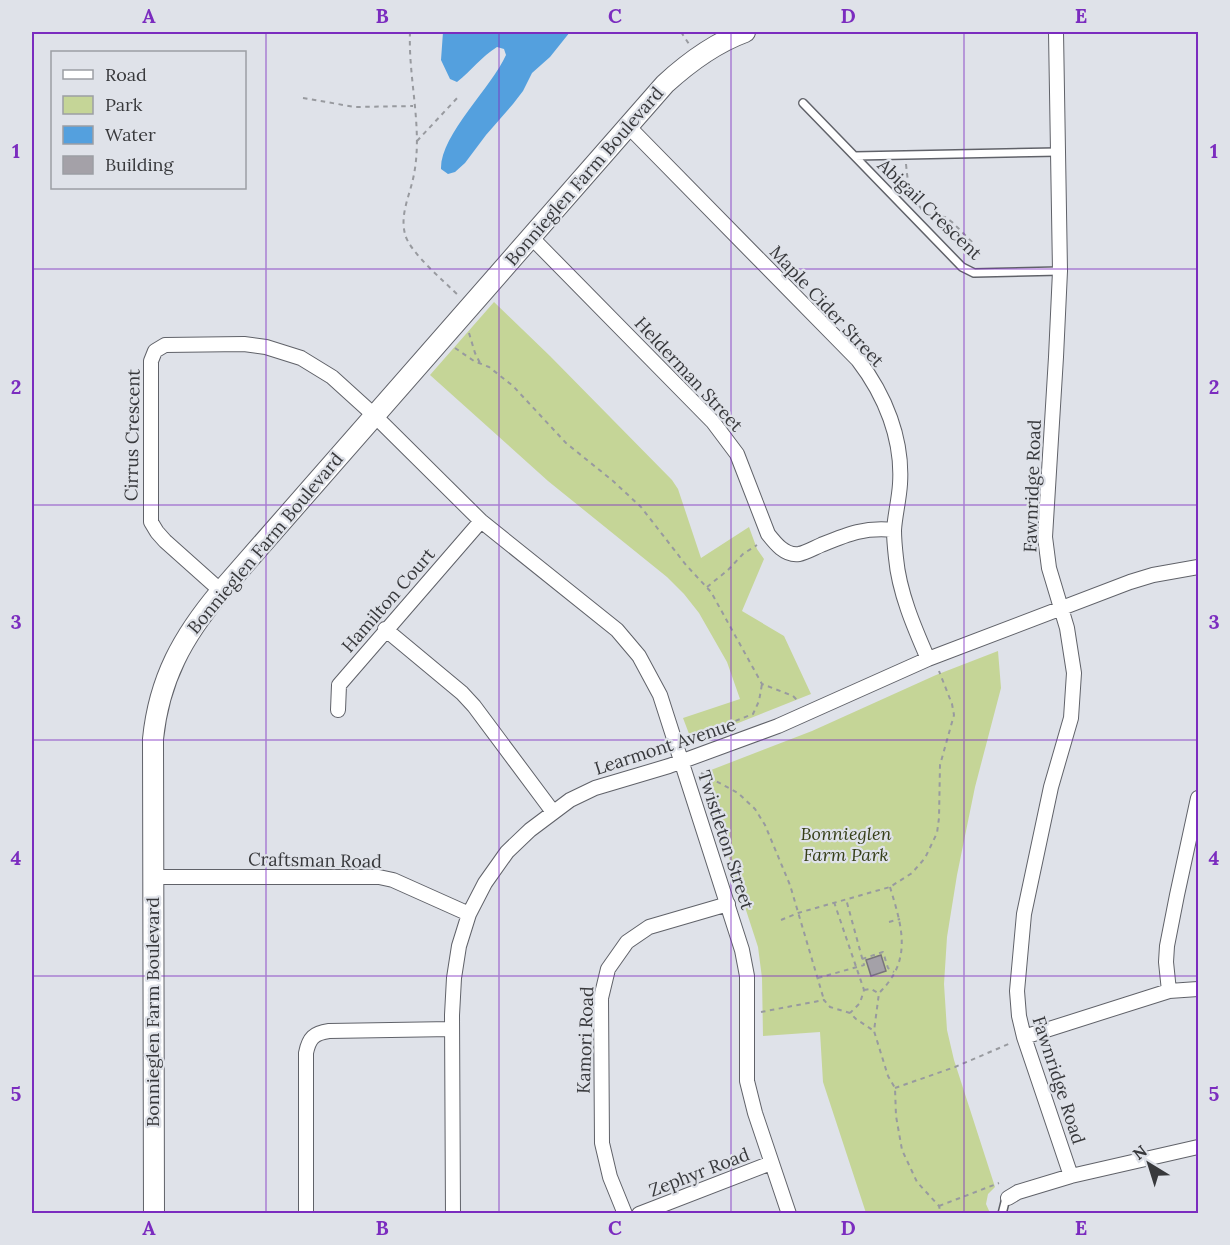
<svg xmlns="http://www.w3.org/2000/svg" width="1230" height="1245" viewBox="0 0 1230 1245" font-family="Lora,serif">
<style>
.green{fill:#c5d597}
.water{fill:#54a0de}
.building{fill:#a4a1a8;stroke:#78747b;stroke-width:1.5}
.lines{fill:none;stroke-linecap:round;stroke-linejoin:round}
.lane-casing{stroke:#606269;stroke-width:10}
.street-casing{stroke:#606269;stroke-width:16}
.secondary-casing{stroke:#606269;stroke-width:22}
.path{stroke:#989a9f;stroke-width:2;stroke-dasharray:4.5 4.5;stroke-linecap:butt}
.lane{stroke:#fff;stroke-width:7}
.street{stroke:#fff;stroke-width:14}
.secondary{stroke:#fff;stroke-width:20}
.grid{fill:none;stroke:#7b2cbf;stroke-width:1.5;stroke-opacity:0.55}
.labels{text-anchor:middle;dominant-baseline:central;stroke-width:4.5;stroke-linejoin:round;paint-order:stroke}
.street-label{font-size:18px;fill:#38393c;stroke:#dfe2e9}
.park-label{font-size:18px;font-style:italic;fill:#363f18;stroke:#dfe2e9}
.neatline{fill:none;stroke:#7b2cbf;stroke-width:2}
.grid-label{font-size:20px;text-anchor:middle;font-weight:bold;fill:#7b2cbf}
</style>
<rect width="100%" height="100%" fill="#dfe2e9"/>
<!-- green -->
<path class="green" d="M494,302L550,356L672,480L678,489L701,558L749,527L757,549L764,559L742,611L784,636L811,694L693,741L691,739L683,718L740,699L727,662L699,613L684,594L667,577L548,481L430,375Z
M998,651L1001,688L975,787L957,875L947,937L944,984L947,1030L954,1060L995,1187L988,1194L986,1204L990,1213H866L823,1082L820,1032L763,1036L762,978L758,947L705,784L711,770L812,731L936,675Z"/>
<!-- water -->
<path class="water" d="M443,32H570L550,57L532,73L523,91L513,104L486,135L465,163L455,172L448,174L441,169C440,135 492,87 506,55L504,49L497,47C482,56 471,71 457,82L450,79L441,60Z"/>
<!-- building -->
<path class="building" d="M881,955L886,971L871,976L866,960Z"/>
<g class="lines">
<defs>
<path id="lane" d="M803,103L962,267L974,273L1060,271
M855,156L1058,152
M1002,1214L1005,1202L1008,1198"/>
<path id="street" d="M1056,32L1060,271L1056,357L1045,537L1049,568L1067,628L1074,673L1071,718L1051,787L1024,914L1017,991L1019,1016L1024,1037L1071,1176
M628,126L858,360C885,395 903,439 900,484C899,500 895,515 894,530C894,539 895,549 896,558C899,592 914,627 928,659
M531,237L713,422L737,454L768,534C775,543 785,556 799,554C805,553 814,548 821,545C848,534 864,527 894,530
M221,591L165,541L157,532L151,522V361L155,351L165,345L244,344L266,347L301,358L332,377L375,416L481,521L617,630L639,656L660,695L742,950L747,976V1081L755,1113L789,1214
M385,629L462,693L474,706L553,812
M338,710L339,685L481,521
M152,877H379L393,880L469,914
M1169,991L1166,962L1167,946L1177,895L1198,798
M1024,1037L1169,991L1198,989
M1008,1198L1018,1192L1071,1176L1198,1147
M306,1214V1053C309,1038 314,1033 329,1031L452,1029
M453,1214L452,1015L454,978L459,946L469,914L485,883L507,852L530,830L570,800L595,788L669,766L778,726L928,659L1130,582L1153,575L1198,567
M625,1214L610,1177L602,1143L601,998L608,969L627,942L649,927L728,904
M639,1214L771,1163"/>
<path id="secondary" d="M154,1214L153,739C159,679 183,636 221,591L665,84C689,62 715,43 745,32"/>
</defs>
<!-- lane casing -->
<use href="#lane" class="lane-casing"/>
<!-- street casing -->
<use href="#street" class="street-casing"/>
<!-- secondary casing -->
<use href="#secondary" class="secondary-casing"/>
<!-- path -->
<path class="path" d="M410,32C408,80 424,131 413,179C409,197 400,215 405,234C409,252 445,282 459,296
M681,32L689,44
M303,98L355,107L413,106
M417,141L460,95
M906,164C909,193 909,193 927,216L945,217L952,222L973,243L975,254L971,263
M469,333L475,353L480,363
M455,348L474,361L489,367L513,386L566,443L613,481L641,507L686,565L711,592L762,684L793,696L798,701
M707,587L728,570L743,554L757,545
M690,743L689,739L753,714L759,701L762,684
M701,773L738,793L755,809L765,825L790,885L824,1000
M890,887C902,927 913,960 879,993L874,1031L888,1076L895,1088L896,1116L902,1150L917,1182L939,1206L941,1214
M834,902L864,990L860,1003L850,1013
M781,920L798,913L890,887L912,873L925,858L937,833L939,818L940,765L954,715L952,704L939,671
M889,922L900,919
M862,959L883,952L888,968L894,972
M818,978L864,965L846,899
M864,990L871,989L878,993
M761,1012L824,1000L830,1007L850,1013L856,1019L874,1031
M895,1088L955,1067L1011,1043
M939,1206L999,1183"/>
<!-- lane -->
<use href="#lane" class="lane"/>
<!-- street -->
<use href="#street" class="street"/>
<!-- secondary -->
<use href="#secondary" class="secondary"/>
</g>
<!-- grid -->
<path class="grid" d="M266,32V1214M499,32V1214M731,32V1214M964,32V1214M32,269H1198M32,505H1198M32,740H1198M32,976H1198"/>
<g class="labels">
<!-- street labels -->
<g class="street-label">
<text transform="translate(584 176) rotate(-49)">Bonnieglen Farm Boulevard</text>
<text transform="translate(930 209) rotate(44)">Abigail Crescent</text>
<text transform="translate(827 306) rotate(47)">Maple Cider Street</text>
<text transform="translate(689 374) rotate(47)">Helderman Street</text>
<text transform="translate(132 435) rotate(-89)">Cirrus Crescent</text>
<text transform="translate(1032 486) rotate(-88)">Fawnridge Road</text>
<text transform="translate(265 543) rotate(-50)">Bonnieglen Farm Boulevard</text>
<text transform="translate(388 600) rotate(-49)">Hamilton Court</text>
<text transform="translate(665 746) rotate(-18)">Learmont Avenue</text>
<text transform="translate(726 840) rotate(72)">Twistleton Street</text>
<text transform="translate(315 860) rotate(1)">Craftsman Road</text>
<text transform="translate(152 1012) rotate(-90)">Bonnieglen Farm Boulevard</text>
<text transform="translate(585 1040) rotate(-88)">Kamori Road</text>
<text transform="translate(1059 1080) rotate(72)">Fawnridge Road</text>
<text transform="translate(699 1172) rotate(-21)">Zephyr Road</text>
</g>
<!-- park labels -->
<g class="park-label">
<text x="846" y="833">Bonnieglen<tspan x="846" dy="21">Farm Park</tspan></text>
</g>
</g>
<!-- border -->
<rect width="1230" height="1245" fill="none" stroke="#dfe2e9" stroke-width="66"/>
<!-- legend -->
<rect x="51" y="51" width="195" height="138" fill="#dfe2e9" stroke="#9c9ea4" stroke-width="1.5"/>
<rect x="63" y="70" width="30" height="9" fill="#ffffff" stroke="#9c9ea4" stroke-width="1.5"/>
<text x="105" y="81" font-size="18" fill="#38393c">Road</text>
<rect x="63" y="96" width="30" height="18" fill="#c5d597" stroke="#9c9ea4" stroke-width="1.5"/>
<text x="105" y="111" font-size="18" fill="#38393c">Park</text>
<rect x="63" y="126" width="30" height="18" fill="#54a0de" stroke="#9c9ea4" stroke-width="1.5"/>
<text x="105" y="141" font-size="18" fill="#38393c">Water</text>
<rect x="63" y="156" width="30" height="18" fill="#a4a1a8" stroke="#9c9ea4" stroke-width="1.5"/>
<text x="105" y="171" font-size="18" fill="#38393c">Building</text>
<!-- north arrow -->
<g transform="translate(1149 1164) rotate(322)" stroke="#dfe2e9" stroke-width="4.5" paint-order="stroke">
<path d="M0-4.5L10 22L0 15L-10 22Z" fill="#38393c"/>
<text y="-9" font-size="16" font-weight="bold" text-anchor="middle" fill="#38393c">N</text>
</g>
<rect x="33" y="33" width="1164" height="1179" class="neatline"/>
<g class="grid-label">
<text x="149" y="23">A</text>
<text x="382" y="23">B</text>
<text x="615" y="23">C</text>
<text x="848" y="23">D</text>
<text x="1081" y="23">E</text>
<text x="16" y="158">1</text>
<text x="1214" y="158">1</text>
<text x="16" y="394">2</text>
<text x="1214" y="394">2</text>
<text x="16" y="629">3</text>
<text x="1214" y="629">3</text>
<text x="16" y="865">4</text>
<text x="1214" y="865">4</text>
<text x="16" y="1101">5</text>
<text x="1214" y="1101">5</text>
<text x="149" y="1235">A</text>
<text x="382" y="1235">B</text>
<text x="615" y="1235">C</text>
<text x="848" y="1235">D</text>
<text x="1081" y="1235">E</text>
</g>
</svg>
